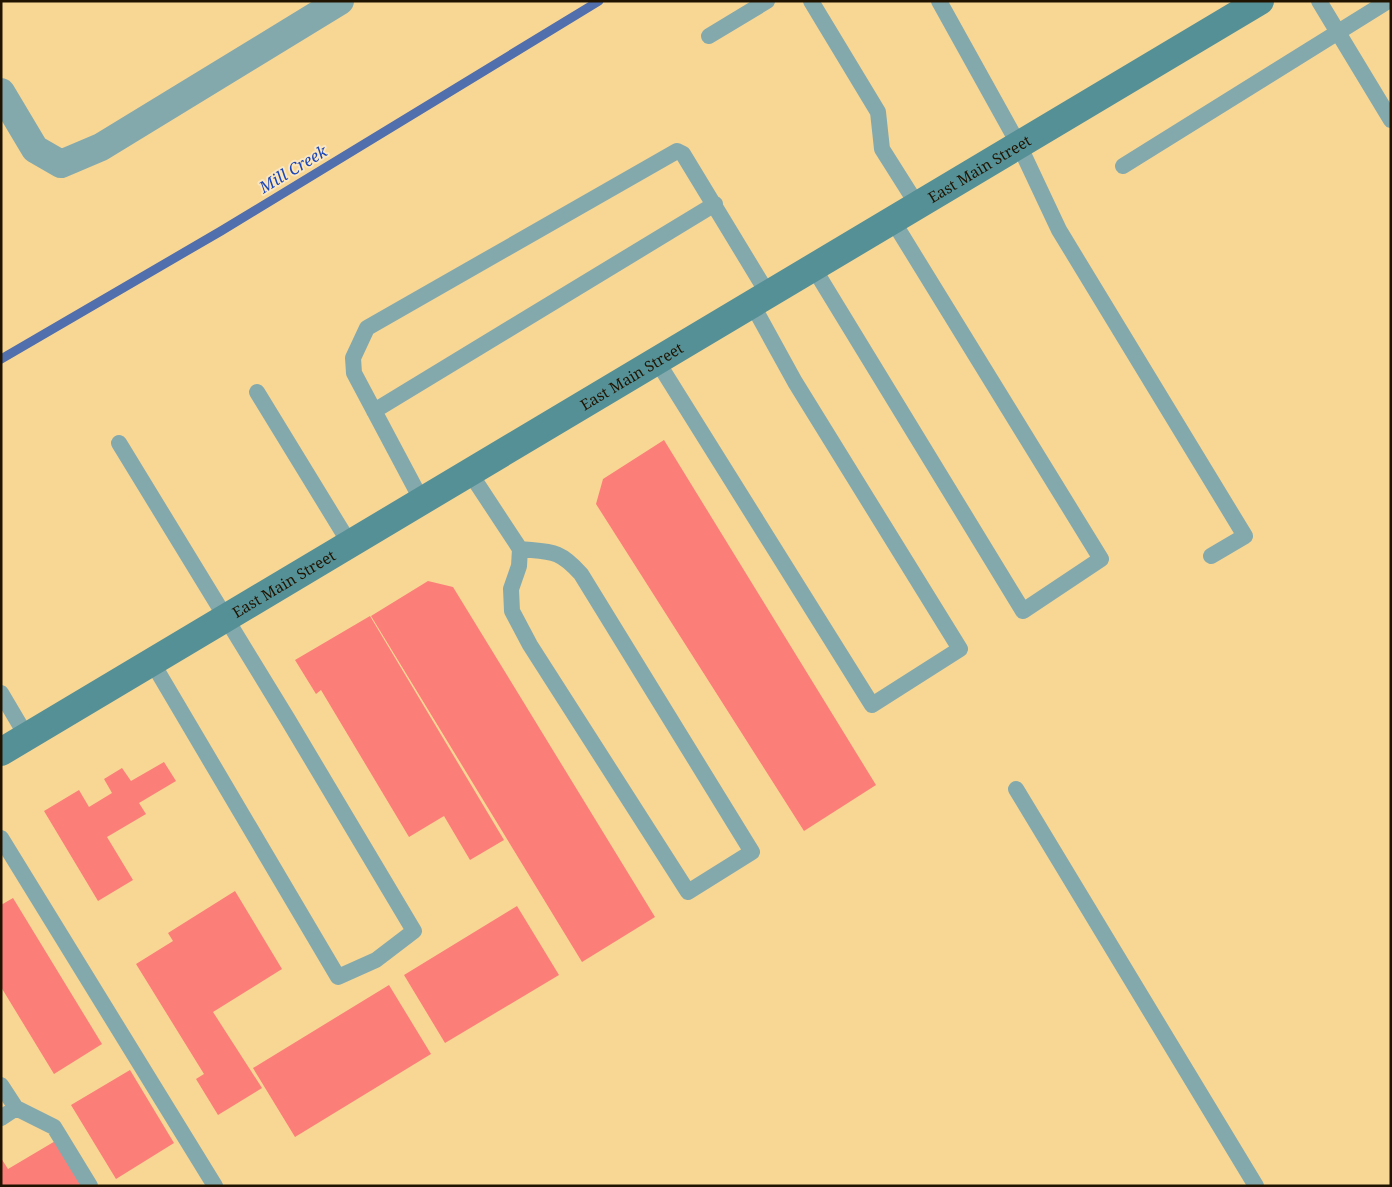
<svg xmlns="http://www.w3.org/2000/svg" width="1392" height="1187" viewBox="0 0 1392 1187" font-family="'Noto Serif',serif">
<style>
.lines{fill:none;stroke-linecap:round;stroke-linejoin:round}
.stream{stroke:#516ead;stroke-width:9}
.building{fill:#fc7e79}
.lane{stroke:#84a9ad;stroke-width:16}
.street{stroke:#84a9ad;stroke-width:28}
.secondary{stroke:#559096;stroke-width:28}
.labels{text-anchor:middle;dominant-baseline:central;stroke-width:4;stroke-linejoin:round;paint-order:stroke}
.street-label{font-size:15px;fill:#201400;stroke:#fae6bf}
.water-label{font-size:16px;font-style:italic;fill:#1b46b7;stroke:#fae6bf}
</style>
<rect width="100%" height="100%" fill="#f8d794"/>
<g class="lines">
<!-- stream -->
<path class="stream" d="M1,359L221,231L599,1"/>
</g>
<!-- building -->
<path class="building" d="M664,440L876,785L804,831L596,504L603,479Z
M428,581L453,587L655,917L582,962L371,616Z
M370,616L504,840L470,860L444,816L409,837L321,690L316,694L295,660Z
M164,762L176,781L139,803L146,814L107,837L133,880L98,901L44,811L79,790L89,807L112,793L104,779L122,768L131,781Z
M235,891L282,969L213,1012L262,1088L218,1115L196,1079L204,1074L136,964L173,941L168,933Z
M13,898L102,1044L54,1074L1,987V905Z
M517,906L559,975L445,1043L404,975Z
M389,985L431,1054L295,1137L253,1068Z
M130,1070L174,1143L116,1179L71,1105Z
M57,1140L83,1186H1V1158L8,1169Z"/>
<g class="lines">
<!-- lane -->
<path class="lane" d="M811,1L878,112L882,149L918,206
M939,1L1019,145L1059,230L1245,536L1211,556
M1319,1L1391,120
M709,36L767,1
M1123,166L1388,1
M813,267L1023,611L1101,559L893,221
M657,361L872,705L960,649L795,382L752,304
M257,392L350,544
M374,411L715,204
M119,443L287,718L414,931L376,960L338,977L152,662
M470,473L520,549L519,566L511,589L512,611L530,645L688,892L752,852L581,574C559,549 551,552 520,549
M422,501L354,373L353,358L367,328L677,151L683,154L768,294
M1,693L27,737
M1016,789L1256,1186
M1,838L215,1186
M1,1085L16,1108
M1,1118L16,1108L54,1127L90,1186"/>
<!-- street -->
<path class="street" d="M1,92L35,149L61,164L101,147L340,1"/>
<!-- secondary -->
<path class="secondary" id="s1" d="M1,752L1260,1"/>
</g>
<g class="labels">
<!-- street labels -->
<g class="street-label">
<text stroke="none"><textPath href="#s1" startOffset="1139">East Main Street</textPath></text>
<text stroke="none"><textPath href="#s1" startOffset="734">East Main Street</textPath></text>
<text stroke="none"><textPath href="#s1" startOffset="329">East Main Street</textPath></text>
</g>
<!-- water labels -->
<g class="water-label">
<text transform="translate(293 169) rotate(-31)">Mill Creek</text>
</g>
</g>
<!-- border -->
<rect width="1392" height="1187" fill="none" stroke="#201400" stroke-width="5"/>
</svg>
